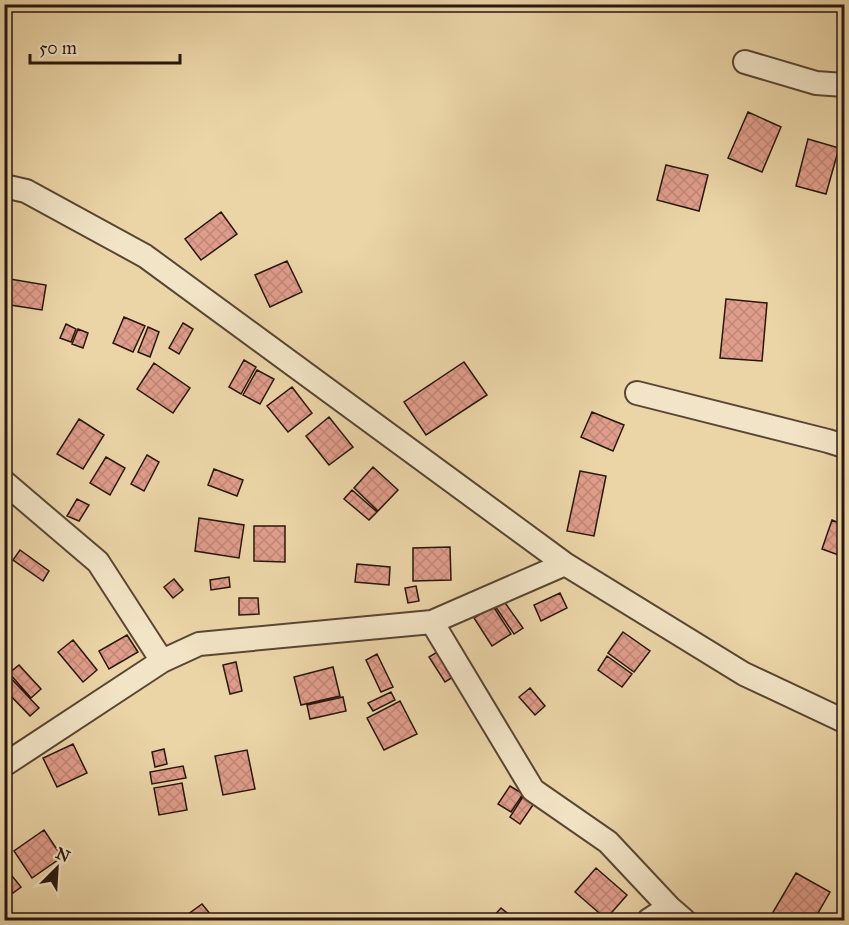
<svg xmlns="http://www.w3.org/2000/svg" width="849" height="925" viewBox="0 0 849 925" font-family="'IM FELL Great Primer',serif">
<style>
.building{fill:url(#building-cross-hatch);stroke:#28170d;stroke-width:1.5}
.lines{fill:none;stroke-linecap:round;stroke-linejoin:round}
.minor-casing{stroke:#594634;stroke-width:26}
.minor{stroke:#f2e4c6;stroke-width:22}
</style>
<defs>
<pattern id="building-cross-hatch" width="8" height="8" patternUnits="userSpaceOnUse" patternTransform="scale(1.5)"><rect width="8" height="8" fill="#e09d8b"/><path d="M0 0l8 8M0 8l8-8" fill="none" stroke="#c08677"/></pattern>
</defs>
<rect width="100%" height="100%" fill="#ebd5a7"/>
<filter id="stains"><feTurbulence type="fractalNoise" baseFrequency=".00333" numOctaves="4"/><feColorMatrix values="0 0 0 0 .2 0 0 0 0 .09 0 0 0 0 .02 0 0 0 .5 -.17"/></filter>
<radialGradient id="worn" r=".72"><stop offset=".6" stop-color="#630" stop-opacity="0"/><stop offset="1" stop-color="#630" stop-opacity=".3"/></radialGradient>
<!-- building -->
<path class="building" d="M748,112L781,127L762,172L728,158Z
M808,139L839,148L826,194L796,186Z
M666,165L708,175L699,211L657,200Z
M221,212L237,234L201,260L185,239Z
M287,261L302,292L270,307L255,275Z
M4,278L46,285L42,310L4,304Z
M726,299L767,303L762,361L720,358Z
M124,317L145,326L133,352L113,343Z
M183,323L193,329L179,354L169,348Z
M66,324L76,329L71,342L60,338Z
M148,327L159,332L150,357L138,352Z
M78,329L88,333L83,348L72,344Z
M244,360L256,367L241,394L229,387Z
M464,362L487,395L426,435L404,402Z
M154,363L190,388L173,413L137,389Z
M257,370L274,379L260,404L243,395Z
M292,387L312,413L288,432L267,406Z
M592,412L624,425L613,451L581,437Z
M329,417L353,447L329,465L306,436Z
M79,419L104,435L83,469L57,454Z
M147,455L159,462L144,491L131,484Z
M106,457L125,468L110,495L90,483Z
M373,467L398,490L378,511L354,488Z
M214,469L243,480L237,496L208,485Z
M580,471L606,476L594,536L567,531Z
M352,490L377,512L369,520L344,499Z
M77,499L89,505L79,521L67,516Z
M199,518L244,525L239,558L195,551Z
M832,520L844,525V557L822,549Z
M254,526H285V562L254,561Z
M450,547L451,580L413,581V548Z
M20,550L49,571L43,581L13,560Z
M357,564L390,567L389,585L355,582Z
M229,577L230,587L211,590L210,580Z
M174,579L183,590L173,598L164,587Z
M416,586L419,601L408,603L405,588Z
M560,593L567,608L541,621L534,605Z
M239,598H258L259,614L239,615Z
M503,600L523,628L514,634L495,606Z
M493,606L511,634L492,646L474,618Z
M623,632L650,651L634,672L608,653Z
M127,635L138,652L109,669L99,651Z
M73,640L97,670L83,682L58,652Z
M442,649L458,674L445,682L429,657Z
M377,654L393,687L381,692L366,660Z
M607,656L632,674L622,687L598,670Z
M236,662L242,691L230,694L223,665Z
M19,665L41,689L31,698L9,673Z
M333,667L340,696L301,705L294,677Z
M4,671L39,708L30,716L4,689Z
M530,688L545,706L535,715L519,697Z
M391,692L395,700L373,711L368,703Z
M343,697L346,711L310,719L307,705Z
M400,701L417,734L384,750L367,718Z
M73,744L87,773L57,787L43,758Z
M164,749L167,764L155,767L152,752Z
M247,750L255,789L223,795L215,756Z
M183,766L186,778L152,784L150,772Z
M182,783L187,810L159,815L154,788Z
M510,786L523,794L511,812L498,804Z
M524,795L535,802L520,824L510,817Z
M44,830L62,857L32,878L14,851Z
M4,866L21,887L13,893L4,882Z
M596,868L627,895L606,919L575,892Z
M796,873L830,892L814,920H773L769,919Z
M202,904L215,920H180Z
M501,908L516,920H490Z"/>
<g class="lines">
<defs>
<path id="minor" d="M745,62L816,83L844,85
M4,186L26,191L145,256L565,564L744,674L844,721
M637,393L828,441L844,446
M4,482L98,562L162,661
M432,622L533,790L608,842L669,907L684,920
M4,765L162,661L199,644L432,622L565,564
M649,920L669,907"/>
</defs>
<!-- minor casing -->
<use href="#minor" class="minor-casing"/>
<!-- minor -->
<use href="#minor" class="minor"/>
</g>
<!-- margin -->
<rect width="849" height="925" fill="none" stroke="#ebd5a7" stroke-width="24"/>
<rect x="6" y="6" width="837" height="913" fill="none" stroke="#28170d" stroke-width="3"/>
<rect x="12" y="12" width="825" height="901" fill="none" stroke="#28170d" stroke-width="1.5"/>
<!-- north arrow -->
<g transform="translate(57 868) rotate(24)" stroke="#f2e4c6" stroke-width="4.5" paint-order="stroke">
<path d="M0-4.5L10 22L0 15L-10 22Z" fill="#28170d"/>
<text y="-9" font-size="16" font-weight="bold" text-anchor="middle" fill="#28170d">N</text>
</g>
<!-- scale -->
<path d="M30 54v9h150v-9" fill="none" stroke="#28170d" stroke-width="3"/>
<text x="39" y="54" font-size="18" fill="#28170d" stroke="#f2e4c6" stroke-width="4.5" paint-order="stroke">50 m</text>
<rect width="100%" height="100%" filter="url(#stains)"/>
<rect width="100%" height="100%" fill="url(#worn)"/>
</svg>
